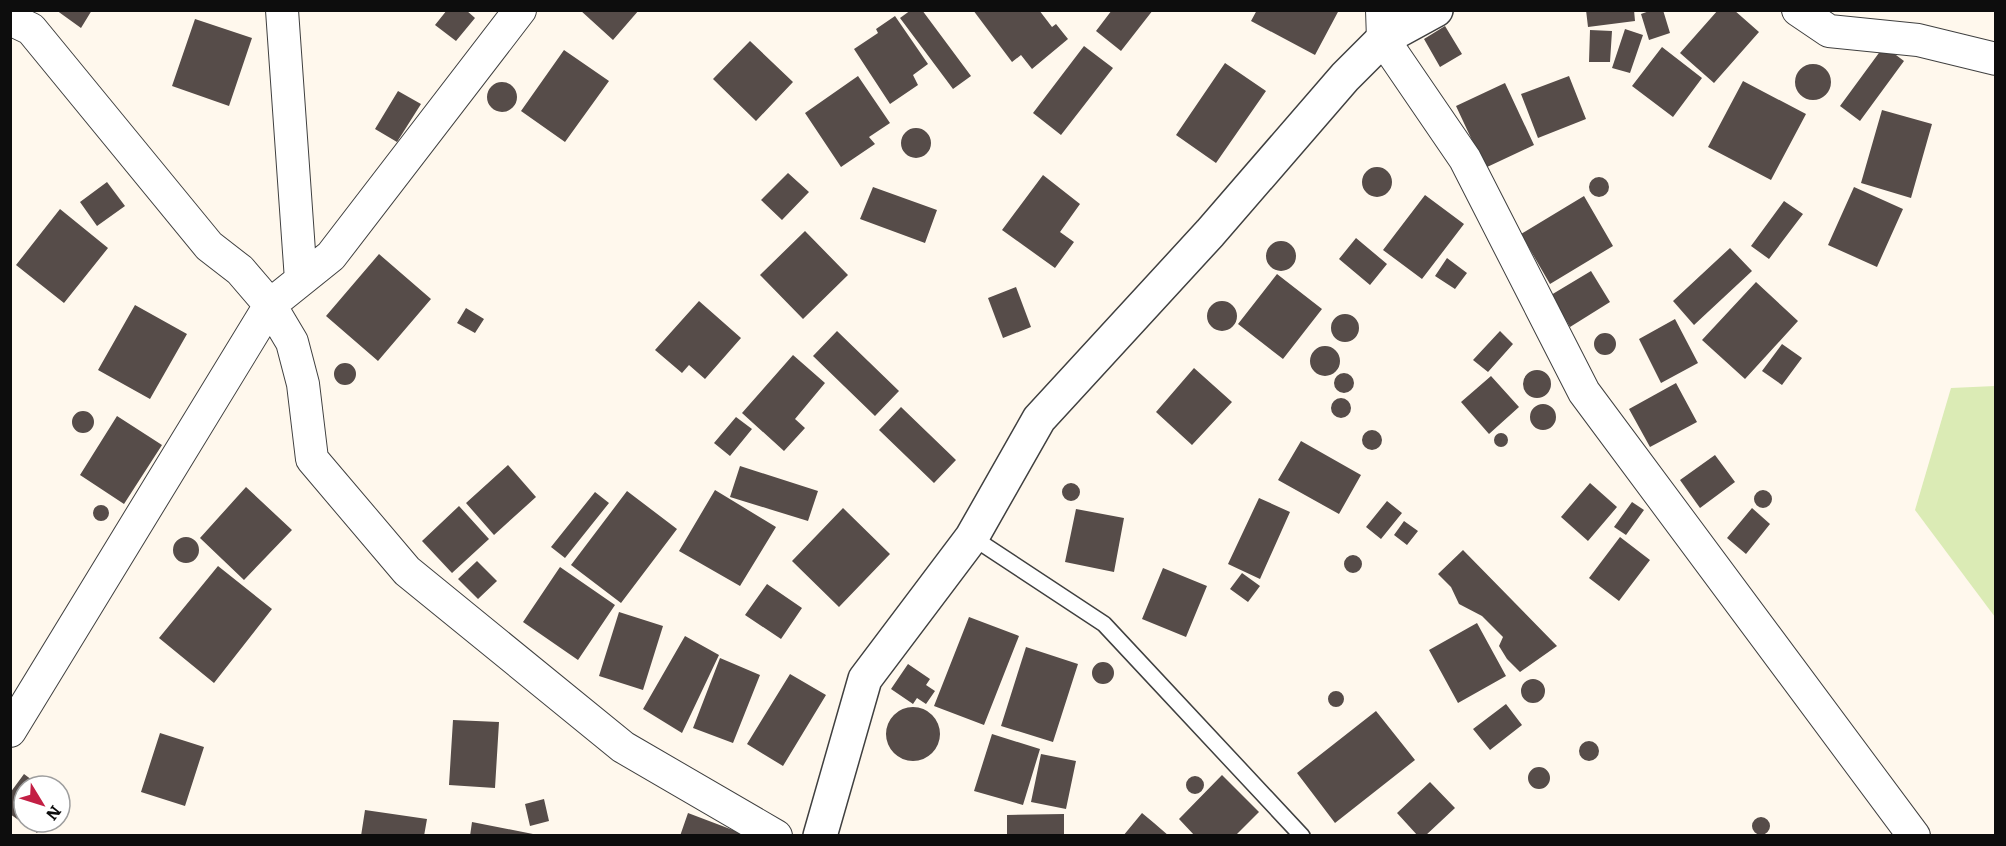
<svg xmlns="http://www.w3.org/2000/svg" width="2006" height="846" viewBox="0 0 2006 846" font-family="Literata,serif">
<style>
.green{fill:#dbebb5}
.building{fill:#564c49}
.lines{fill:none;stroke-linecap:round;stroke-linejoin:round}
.service-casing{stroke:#404040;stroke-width:18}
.minor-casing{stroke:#404040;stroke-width:34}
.tertiary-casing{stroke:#404040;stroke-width:36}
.service{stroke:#fff;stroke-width:15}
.minor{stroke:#fff;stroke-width:32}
.tertiary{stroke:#fff;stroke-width:33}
</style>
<rect width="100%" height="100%" fill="#fff8ed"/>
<!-- green -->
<path class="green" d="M1995,386H1996L1995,617L1915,510L1951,388Z"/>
<!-- building -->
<path class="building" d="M56,10H92L81,28Z
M447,10H466L475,18L456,41L435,25Z
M580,10H639L613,40Z
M911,10H922L971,76L953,89L900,18Z
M973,10H1039L1052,27L1056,24L1068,39L1032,69L1021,55L1012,62Z
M1112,10H1153L1121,51L1096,31Z
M1257,10H1339L1315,55L1251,21Z
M1586,10H1634L1635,21L1588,27Z
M1652,10H1663L1670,33L1649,40L1641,14Z
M1718,10H1734L1759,32L1714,83L1680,53Z
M895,16L928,64L913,75L918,85L890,104L854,49L878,33L876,29Z
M195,19L252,38L229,106L172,86Z
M1445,26L1462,54L1440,67L1424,39Z
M1625,29L1643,35L1630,73L1612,68Z
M1590,30L1612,31L1610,62H1589Z
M750,41L793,82L756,121L713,79Z
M1084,46L1113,68L1061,135L1033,113Z
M1884,46L1904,61L1860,121L1840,106Z
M1662,47L1702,78L1673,117L1632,86Z
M564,50L609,81L565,142L521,111Z
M1225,63L1266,91L1216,163L1176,135Z
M1795 82a18 18 0 1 1 36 0a18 18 0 1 1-36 0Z
M858,76L890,123L869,137L875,144L841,167L805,113Z
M1569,76L1586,119L1538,138L1521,94Z
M1743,81L1806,114L1771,180L1708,147Z
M487 97a15 15 0 1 1 30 0a15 15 0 1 1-30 0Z
M1505,83L1534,145L1485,168L1456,106Z
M398,91L421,104L397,142L375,129Z
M1882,110L1932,124L1911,198L1861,183Z
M901 143a15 15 0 1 1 30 0a15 15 0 1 1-30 0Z
M1362 182a15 15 0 1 1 30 0a15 15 0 1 1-30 0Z
M788,173L809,192L782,220L761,200Z
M1043,175L1080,204L1060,232L1074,242L1055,268L1002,230Z
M1589 187a10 10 0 1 1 20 0a10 10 0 1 1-20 0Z
M107,182L125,206L97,226L80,202Z
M873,187L937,210L925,243L860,219Z
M1854,187L1903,209L1877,267L1828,245Z
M1425,195L1464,224L1422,279L1383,250Z
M1584,196L1613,246L1550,284L1521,234Z
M1784,201L1803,214L1769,259L1751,246Z
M60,209L108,248L64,303L16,265Z
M805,231L848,275L803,319L760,275Z
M1356,238L1387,264L1370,285L1339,259Z
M1266 256a15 15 0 1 1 30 0a15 15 0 1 1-30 0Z
M1730,248L1752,271L1694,325L1673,301Z
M379,254L431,299L378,361L326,316Z
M1447,258L1467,273L1455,289L1435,276Z
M1591,271L1610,302L1570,327L1551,295Z
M1277,274L1322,309L1283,359L1238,324Z
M1756,282L1798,321L1745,379L1702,340Z
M1016,287L1031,327L1003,338L988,298Z
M699,301L741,338L705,379L689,365L682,373L655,350Z
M1207 316a15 15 0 1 1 30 0a15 15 0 1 1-30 0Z
M135,305L187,334L150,399L98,370Z
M466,308L484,319L475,333L457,323Z
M1331 328a14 14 0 1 1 28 0a14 14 0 1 1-28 0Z
M1675,319L1698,363L1661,383L1639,339Z
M837,331L899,391L875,416L813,356Z
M1500,331L1513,344L1488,372L1473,360Z
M1594 344a11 11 0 1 1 22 0a11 11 0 1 1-22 0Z
M1782,344L1802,358L1782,385L1762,371Z
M1310 361a15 15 0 1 1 30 0a15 15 0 1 1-30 0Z
M793,355L825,383L795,419L805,428L784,451L742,413Z
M334 374a11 11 0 1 1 22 0a11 11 0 1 1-22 0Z
M1194,368L1232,402L1192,445L1156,412Z
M1523 384a14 14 0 1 1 28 0a14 14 0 1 1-28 0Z
M1334 383a10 10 0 1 1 20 0a10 10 0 1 1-20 0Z
M1491,376L1519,407L1489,434L1461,402Z
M1676,383L1697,422L1650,447L1629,409Z
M1331 408a10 10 0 1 1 20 0a10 10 0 1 1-20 0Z
M1530 417a13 13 0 1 1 26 0a13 13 0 1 1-26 0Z
M901,407L956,460L934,483L879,430Z
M72 422a11 11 0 1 1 22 0a11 11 0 1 1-22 0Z
M117,416L162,445L124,504L80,475Z
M736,417L752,429L730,456L714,443Z
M1362 440a10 10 0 1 1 20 0a10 10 0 1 1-20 0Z
M1494 440a7 7 0 1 1 14 0a7 7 0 1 1-14 0Z
M1301,441L1361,475L1339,514L1278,480Z
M1715,455L1735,482L1700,508L1680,480Z
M508,465L536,497L494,535L466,503Z
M740,466L818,491L808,521L730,497Z
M1062 492a9 9 0 1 1 18 0a9 9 0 1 1-18 0Z
M1590,483L1617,507L1588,541L1561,517Z
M246,487L292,530L244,580L200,538Z
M1754 499a9 9 0 1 1 18 0a9 9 0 1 1-18 0Z
M715,490L776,527L740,586L679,551Z
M627,491L677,529L621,603L571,565Z
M595,492L609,503L565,558L551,547Z
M1259,498L1290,512L1260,579L1228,564Z
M1387,501L1402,513L1381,539L1366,527Z
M1632,502L1644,510L1626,535L1614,527Z
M93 513a8 8 0 1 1 16 0a8 8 0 1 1-16 0Z
M459,506L489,539L452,573L422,541Z
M843,508L890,554L839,607L792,561Z
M1752,508L1770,524L1746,554L1727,538Z
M1076,509L1124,518L1114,572L1065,562Z
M1404,521L1418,531L1407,545L1394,535Z
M173 550a13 13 0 1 1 26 0a13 13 0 1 1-26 0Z
M1620,537L1650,560L1619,601L1589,578Z
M1463,550L1557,646L1520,672L1507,659L1499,646L1503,637L1482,616L1459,604L1451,587L1438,574Z
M1344 564a9 9 0 1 1 18 0a9 9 0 1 1-18 0Z
M477,561L497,581L478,599L458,579Z
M218,566L272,609L214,683L159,638Z
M560,567L615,605L578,660L523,622Z
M1163,568L1207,586L1186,637L1142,619Z
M1242,573L1260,586L1248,602L1230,589Z
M767,584L802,608L781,639L745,615Z
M619,612L663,626L643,690L599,676Z
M969,617L1019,636L984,725L934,706Z
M1477,623L1506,676L1458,703L1429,650Z
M685,636L719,655L682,733L643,709Z
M1026,647L1078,664L1053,742L1001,726Z
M720,658L760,675L733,743L693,728Z
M1092 673a11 11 0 1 1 22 0a11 11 0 1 1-22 0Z
M908,664L930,679L926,685L935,691L926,704L917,698L913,704L891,689Z
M790,674L826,695L783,766L747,744Z
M1521 691a12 12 0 1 1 24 0a12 12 0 1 1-24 0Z
M1328 699a8 8 0 1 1 16 0a8 8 0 1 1-16 0Z
M1506,704L1522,725L1490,750L1473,729Z
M886 734a27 27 0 1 1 54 0a27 27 0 1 1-54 0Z
M1376,711L1415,760L1335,823L1297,773Z
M453,720L499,722L495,788L449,785Z
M160,733L204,747L185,806L141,792Z
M992,734L1040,749L1023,805L974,791Z
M1579 751a10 10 0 1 1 20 0a10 10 0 1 1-20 0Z
M1041,754L1076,761L1066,809L1031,802Z
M1528 778a11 11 0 1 1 22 0a11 11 0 1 1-22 0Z
M24,774L40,786H24V822H45L37,833L10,814V793Z
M1222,775L1259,812L1235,836H1195L1179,819Z
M1186 785a9 9 0 1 1 18 0a9 9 0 1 1-18 0Z
M1430,782L1455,808L1425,836H1418L1397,813Z
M544,799L549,821L530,826L525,804Z
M365,810L427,819L424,836H361Z
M688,813L746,835V836H680Z
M1142,813L1154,823L1169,836H1123Z
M1064,814V836H1007V815Z
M1752 826a9 9 0 1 1 18 0a9 9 0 1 1-18 0Z
M472,822L533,834V836H470Z"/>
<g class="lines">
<defs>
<path id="service" d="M972,537L1104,624L1302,836"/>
<path id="minor" d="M282,10L301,280
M520,10L331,256L270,305L292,342L303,384L312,459L407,571L623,747L776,836
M1382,10L1383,39L1465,159L1584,392L1914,836
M1798,10L1829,31L1918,40L1996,59
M10,19L31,29L209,246L240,270L270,305L10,731"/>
<path id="tertiary" d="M820,836L865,679L972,537L1039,419L1210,233L1345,77L1383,39L1436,10"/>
</defs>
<!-- service casing -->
<use href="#service" class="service-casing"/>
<!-- minor casing -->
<use href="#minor" class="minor-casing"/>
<!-- tertiary casing -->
<use href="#tertiary" class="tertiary-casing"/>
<!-- service -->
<use href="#service" class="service"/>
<!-- minor -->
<use href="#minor" class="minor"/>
<!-- tertiary -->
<use href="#tertiary" class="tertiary"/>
</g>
<!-- border -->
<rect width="2006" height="846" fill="none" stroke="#0d0d0d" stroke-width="24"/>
<!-- north arrow -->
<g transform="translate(42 804) rotate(128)"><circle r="28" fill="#ffffff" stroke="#9e9e9e" stroke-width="1.5"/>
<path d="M0-4.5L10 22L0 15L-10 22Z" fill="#c31f44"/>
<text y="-9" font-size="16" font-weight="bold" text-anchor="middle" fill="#0d0d0d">N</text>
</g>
</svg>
